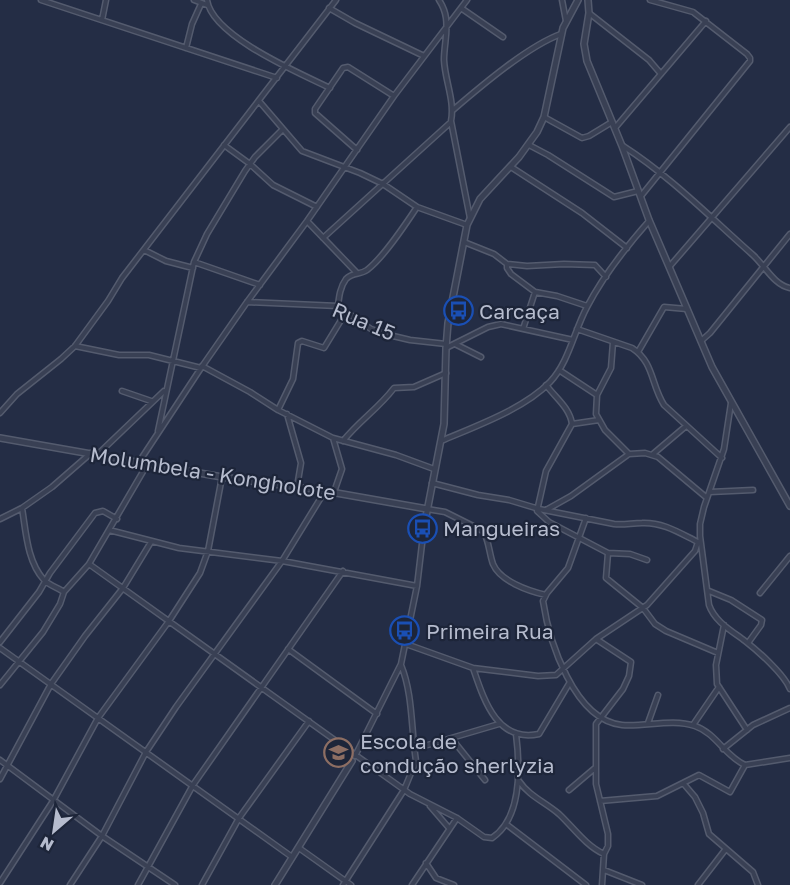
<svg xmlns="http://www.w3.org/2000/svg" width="790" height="885" viewBox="0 0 790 885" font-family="'Golos Text',sans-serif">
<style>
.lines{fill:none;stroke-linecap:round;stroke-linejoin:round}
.minor-casing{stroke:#545b6e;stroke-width:7}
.tertiary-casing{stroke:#545b6e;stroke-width:8}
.minor{stroke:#394054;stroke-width:4}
.tertiary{stroke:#394054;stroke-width:5}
.labels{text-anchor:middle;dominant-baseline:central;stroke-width:4.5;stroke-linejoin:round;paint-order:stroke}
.poi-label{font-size:21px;fill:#b6bcce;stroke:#1d2539;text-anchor:start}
.street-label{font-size:21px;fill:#b6bcce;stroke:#1d2539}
</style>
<rect width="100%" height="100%" fill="#242d45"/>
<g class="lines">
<defs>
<path id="minor" d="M41,0L277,78
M194,0L207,5
M207,0C212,36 299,73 330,88
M439,0C443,6 445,11 446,18C448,32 444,46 444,60C445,81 455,101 451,121L470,218
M562,0L566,21
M329,8L355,23L424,56
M461,8L503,37
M589,13L649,60L661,74
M102,20L106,0
M186,48L192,24L201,4
M259,101L302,151L360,173L383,184L417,207L467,225
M453,110C481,86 528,46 561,34
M544,117L582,138L589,136L612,122
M615,128L706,21
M224,145L250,164L273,185L317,207
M529,145L548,155L614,197L638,191
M623,146C670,176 711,218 753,255C765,266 774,285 790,288
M357,150L315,113V109L343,68L348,67L394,96
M511,167L582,213L627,248
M641,196L750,61V58L747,54L693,12L650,0
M307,221L356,272
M323,238L451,122
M464,242L494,254L507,264L527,266L564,264L595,265L606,277
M144,250L166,261L193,268
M194,262L260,285
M507,264V268L511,274L535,292L557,296L587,306
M670,266L790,127
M247,302L338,306L371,329L389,335L410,340L446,344
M338,306C339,297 340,287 346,279C353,272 360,275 367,270C384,257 405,225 417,207
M523,329L535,292
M577,329L632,348C654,362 651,385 664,405L722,458
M701,341L710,333L790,234
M613,342L611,368L597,395L596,414L605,430L629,454
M455,344L481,357
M75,346L119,355H149L201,368
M446,348L488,327L501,324L573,340
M638,352L664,307L687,309
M202,366L250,392L278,410L333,438L396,455L434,469
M559,370L597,395
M546,385C555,397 570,408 572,424L546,471L537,511L549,522L608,553L630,554L647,560
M122,391L151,401
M731,403L724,449L704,507L700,524V536L709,605C715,622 732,631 745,641C758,651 784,674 790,689
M278,410L293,379L298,343L302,341L324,348L346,312
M0,413L17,394L61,359L75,346L108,301L122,278L336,0
M287,414L301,463L297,487
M572,424L599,420
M158,431L194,262L207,234L245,171L255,157L283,129
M333,438L342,469L334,492
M343,441C359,421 379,408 394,388L414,387L446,373
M441,441C476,426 524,409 550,382C569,362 574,331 587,307C603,276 626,247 649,221
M653,454L686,426
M97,455L164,391
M139,462L201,368L247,302L307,221L394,96L467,0
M432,483L478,495L509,500L539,509L614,524C624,525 632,523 642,523C664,522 681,534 700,543
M710,492L753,490
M22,508C26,532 27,561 44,580C49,585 58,588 64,592
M427,509L445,512L483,531C489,540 489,553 493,564C500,581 528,591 546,595
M546,510L571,496L629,454L645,453L658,457L707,498
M586,518L568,568L547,593L543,601C549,641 574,720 622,725C646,727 672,718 695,726C716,733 725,756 745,765L790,758
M0,519L22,508L52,487L91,453
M109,530L179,548L282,561L417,586
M608,553L606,578L643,608L655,624L666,631L718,653
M89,564L410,794L457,818L484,837L492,838C522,818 520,766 516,734
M709,591L731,600L762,620L761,625L748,643
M760,593L790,556
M724,625L716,665L717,684L747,730
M596,639L631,662L629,676L623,689L596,724V784L608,834V846L604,854L602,885
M0,642L39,592L50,573L95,513L103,511L117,519
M406,644L473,668L538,676L556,675L596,639L647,605L695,551L698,542
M0,648L292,857
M288,649L377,714
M473,668C484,700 497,743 539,734L570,682
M0,685L43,632L60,604L64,592L89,564L148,463
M648,723L658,695
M693,725L719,687
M452,739L485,780
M414,749L499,724
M723,749L753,725L790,708
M355,756L401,664L417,586L424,527
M0,760L102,836L175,885
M0,779L51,684L85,636L123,588L151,542
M519,781C529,796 545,802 559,814C573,827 586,846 604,854
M683,783L695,797L703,813L709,834L753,872L758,885
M569,790L595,768
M600,801L657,796L699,775L730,792L745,765
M430,806L449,828
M506,824L586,885
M299,848L351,885
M426,863L436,878L454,885
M604,870L642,885
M0,883L53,801L98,718L169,621L200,573L208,551L222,477
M70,885L102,836L146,752L176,707L282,561L325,491
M138,885L193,785L343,571
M202,885L239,818L309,721
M343,885L404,790L416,761C411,729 413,694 401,665
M412,885L457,818
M698,885L725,850"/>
<path id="tertiary" d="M588,0L589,13L584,44L587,61L622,146L649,220L712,367L790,506
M0,438L222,477L325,491L427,509
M424,527L444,424L446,348L448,323L467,225L480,199L519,157L537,132L544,117L563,28L578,0
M275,885L352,761"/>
</defs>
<!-- minor casing -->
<use href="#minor" class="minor-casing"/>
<!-- tertiary casing -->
<use href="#tertiary" class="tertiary-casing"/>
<!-- minor -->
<use href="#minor" class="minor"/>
<!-- tertiary -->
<use href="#tertiary" class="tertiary"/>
</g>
<!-- icons -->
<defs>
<symbol id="bus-ring" viewBox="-11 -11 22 22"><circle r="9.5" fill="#1d2539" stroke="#1a4fb4" stroke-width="1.5"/><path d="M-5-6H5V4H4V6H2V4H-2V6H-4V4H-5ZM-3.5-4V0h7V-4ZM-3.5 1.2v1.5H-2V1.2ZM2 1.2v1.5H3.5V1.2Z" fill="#1a4fb4"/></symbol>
<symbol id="school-ring" viewBox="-11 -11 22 22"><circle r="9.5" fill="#1d2539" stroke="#8d6e63" stroke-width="1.5"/><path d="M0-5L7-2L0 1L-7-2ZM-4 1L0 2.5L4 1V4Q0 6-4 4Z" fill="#8d6e63"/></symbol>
</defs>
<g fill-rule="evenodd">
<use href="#bus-ring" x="442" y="294" width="33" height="33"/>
<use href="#bus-ring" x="406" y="512" width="33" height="33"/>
<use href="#bus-ring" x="388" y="614" width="33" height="33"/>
<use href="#school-ring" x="322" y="736" width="33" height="33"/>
</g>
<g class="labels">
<!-- poi labels -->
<g class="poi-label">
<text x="479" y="311">Carcaça</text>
<text x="443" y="528">Mangueiras</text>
<text x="426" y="631">Primeira Rua</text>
<text x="360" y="741">Escola de<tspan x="360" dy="24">condução sherlyzia</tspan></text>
</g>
<!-- street labels -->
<g class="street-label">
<text transform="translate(364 321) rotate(23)">Rua 15</text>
<text transform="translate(213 473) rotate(9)">Molumbela - Kongholote</text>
</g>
</g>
<!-- north arrow -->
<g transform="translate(54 831) rotate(209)" stroke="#1d2539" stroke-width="4.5" paint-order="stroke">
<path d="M0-4.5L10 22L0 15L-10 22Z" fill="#b6bcce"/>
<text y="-9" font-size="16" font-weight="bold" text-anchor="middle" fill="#b6bcce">N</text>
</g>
</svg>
